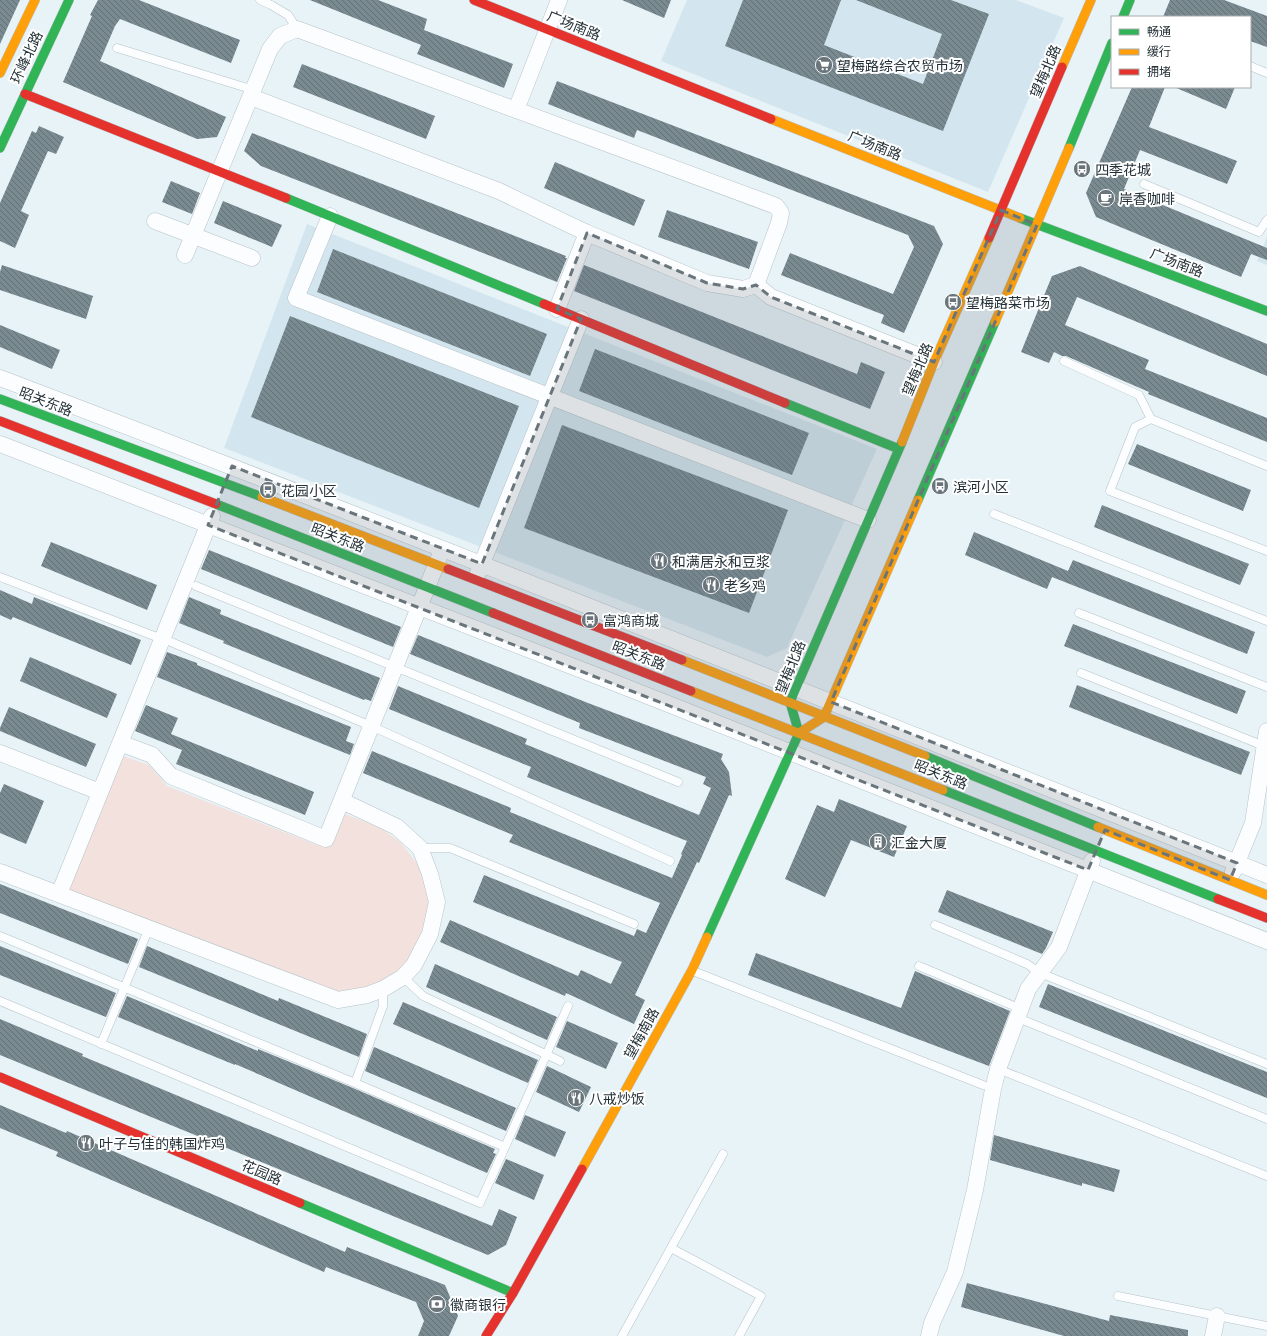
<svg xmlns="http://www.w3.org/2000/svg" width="1267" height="1336" viewBox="0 0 1267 1336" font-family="'Noto Sans','Noto Sans SC',sans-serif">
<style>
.built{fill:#d3e5ee}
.park{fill:#f2e1dd}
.building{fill:url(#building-back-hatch)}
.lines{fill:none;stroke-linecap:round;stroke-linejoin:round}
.lane-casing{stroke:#b7c3c8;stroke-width:9}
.street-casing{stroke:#b7c3c8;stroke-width:17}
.fast-casing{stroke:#b7c3c8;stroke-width:10}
.slow-casing{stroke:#b7c3c8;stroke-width:10}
.jam-casing{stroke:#b7c3c8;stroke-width:10}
.lane{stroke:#fcfdfe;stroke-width:8}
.street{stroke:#fcfdfe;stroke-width:16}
.fast{stroke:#30b455;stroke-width:9}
.slow{stroke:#ff9f0a;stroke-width:9}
.jam{stroke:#e5322d;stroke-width:9}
.marked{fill:#69757b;fill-opacity:0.2;stroke:#69757b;stroke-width:3;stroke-dasharray:8 5;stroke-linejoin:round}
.labels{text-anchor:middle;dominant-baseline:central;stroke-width:4;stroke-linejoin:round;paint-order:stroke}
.street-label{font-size:14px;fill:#243137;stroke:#fff}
.poi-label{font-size:14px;fill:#243137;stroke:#fff;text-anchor:start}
</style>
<defs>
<pattern id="building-back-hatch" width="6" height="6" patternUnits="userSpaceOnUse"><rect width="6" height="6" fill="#798a91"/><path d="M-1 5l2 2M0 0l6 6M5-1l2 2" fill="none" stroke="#637177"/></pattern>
</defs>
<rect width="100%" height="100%" fill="#e8f3f8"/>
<!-- built -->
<path class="built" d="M687,0H1016L1064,18L988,192L661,61Z
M307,224L877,449L787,648L767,657L224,448Z
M1267,237V265L1257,261Z"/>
<!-- park -->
<path class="park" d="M120,755L149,765L167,786L317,845C338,840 338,832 345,814L381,828L401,843L423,871L430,903L425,932L411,962L391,980L364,992L338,993L67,893Z"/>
<!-- building -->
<path class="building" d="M0,0H20L0,44Z
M98,0H139L240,40L231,63L120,19L115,26L100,61L226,117L217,137L197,139L63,82L92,16L90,15Z
M310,0H378L427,19L424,30L513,64L504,88L417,54L421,45Z
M622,0H671L664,18Z
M743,0H841L824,45L923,84L942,34L856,0H951L989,14L943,131L725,46Z
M1170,0H1224L1267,16V47L1250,41V17H1163Z
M302,64L435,116L426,139L293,87Z
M557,81L934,226L943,244L904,333L881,323L884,315L781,275L790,253L893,294L914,247L908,235L637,130L634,138L548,104Z
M1132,87H1165L1149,127L1237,161L1227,184L1140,150L1124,189L1267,248V260L1251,254L1241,277L1096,217L1086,193Z
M1174,87H1235L1226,109Z
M39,126L64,137L56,154L48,151L21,211L29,215L15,248L0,241V203L32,131L36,133Z
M252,133L566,256L565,258H567L557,282L261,166L244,151Z
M555,162L645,200L634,226L544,188Z
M171,181L200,193L192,214L162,202Z
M223,201L282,225L272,247L214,223Z
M667,210L758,242L749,269L658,237Z
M333,249L547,334L530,376L317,292Z
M2,265L93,296L86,319L0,290V272Z
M584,265L857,374L861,362L885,372L870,409L574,291Z
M1080,266L1267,344V376L1077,297L1065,325L1149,360L1145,369L1267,418V442L1148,394L1149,392L1066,356H1062L1054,352L1049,363L1021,352L1052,276Z
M290,316L519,406L479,508L251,417Z
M0,325L60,350L52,369L0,347Z
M595,349L809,433L792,475L579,391Z
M562,425L788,510L749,613L524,528Z
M1137,444L1251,490L1243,511L1128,464Z
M1102,505L1249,564L1240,585L1094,527Z
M974,532L1068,571L1073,560L1255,632L1247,654L1052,577L1047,589L965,555Z
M51,542L157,585L147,610L41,566Z
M209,550L401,627L393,647L201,569Z
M0,590L32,604L34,597L141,640L131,665L13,617L11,620L0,615Z
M189,597L221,610L220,614L380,678L371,701L365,699L364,700L223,643L224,641L179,623Z
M1073,624L1246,691L1237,714L1064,646Z
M418,635L588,703L723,754L721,759L729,772L732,796L729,795L699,863L697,862L635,995L645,1000L634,1024L566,993L565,996L440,942L450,920L578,976L581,970L611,984L622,962L473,902L484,875L634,936L637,929L646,933L660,903L509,842L513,835L363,773L372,751L511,808L510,812L672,878L682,855L681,854L687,841L527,777L531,767L389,709L398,686L527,739L525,744L699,815L711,788L703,784L706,777L579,728L580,723L410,654Z
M167,652L197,663V665L351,727L346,741L354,744L350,755L157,677Z
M30,657L117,694L107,718L20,681Z
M1077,685L1250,752L1241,775L1069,707Z
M146,705L178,718L171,734L314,792L305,815L176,764L182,750L135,731Z
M9,707L96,744L86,767L0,731V728Z
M4,784L44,801L26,844L0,833V793Z
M839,799L907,826L894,857L851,840L825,897L785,879L817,805L834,812Z
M0,884L138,939L128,964L0,913Z
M947,890L1053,932L1046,948L1042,954L938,912Z
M0,946L116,993L106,1017L0,975Z
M147,946L278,1001L279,998L367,1034L359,1057L139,967Z
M756,953L901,1008L915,971L1010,1011L989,1066L748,975Z
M435,964L557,1017L547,1040L426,987Z
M1048,984L1267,1072V1098L1039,1007Z
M127,996L258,1051V1049L353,1088L495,1149L493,1153L496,1154L487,1173L235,1064V1065L118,1017Z
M403,1002L538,1060L528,1083L393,1024Z
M0,1019L83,1054L82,1056L492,1226L499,1209L517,1217L506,1245L488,1255L0,1055Z
M567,1021L618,1043L606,1069L556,1047Z
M374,1047L516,1108L506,1131L365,1071Z
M547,1066L591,1087L579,1112L536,1092Z
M0,1105L66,1133L67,1131L345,1252L347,1247L445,1285L458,1316L449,1336H418L424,1321L416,1302L326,1267L324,1272L56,1156L58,1152L0,1128Z
M525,1115L566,1132L555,1157L515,1139Z
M994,1135L1120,1170L1114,1192L1082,1183V1186L990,1160Z
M506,1159L544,1175L534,1200L495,1183Z
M967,1283L1109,1321L1110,1315L1188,1330V1336H1064L961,1307Z"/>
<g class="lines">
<defs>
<path id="lane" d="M260,0L271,5L288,15L297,29
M117,48L254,90
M1250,66L1267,73
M1144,184L1259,232L1267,220
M1064,361L1139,395L1151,419L1267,466
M1151,419L1135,427L1110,491L1267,551
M994,514L1267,621
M0,577L162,639
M196,586L678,782
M1079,613L1267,687
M171,642L371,726L670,861
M1081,673L1264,746
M420,848H450L634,924
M935,925L1027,964L1040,973L1267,1064
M0,936L355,1083L505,1147
M919,966L1021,1009
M693,971L983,1085
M403,977L423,996L560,1061
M0,1001L480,1203L568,1006
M1018,1018L1267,1119
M101,1044L149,928
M998,1069L1267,1176
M355,1083L383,1006V989
M671,1248L761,1296L739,1336
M1118,1296L1267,1326
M622,1336L723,1154"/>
<path id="street" d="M251,97L499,191L587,233L707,283L743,289L756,285
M516,110L559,0
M330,216L296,298L868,520
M155,221L252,258
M185,255L270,49L280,36L297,29L776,206L781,213L779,223L756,285L771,297L934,362
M557,309L587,233
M0,378C424,539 845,708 1267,875
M0,444L605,679L1267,941
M478,573L581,319
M120,743L152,755L171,776L326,839L440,555
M0,753L100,792
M0,872L338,1000L367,995L383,989L403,977L414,965L430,934L437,902L430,874L420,848L397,827L342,801
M1233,872L1253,823L1267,731
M59,894L212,516
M929,1336L932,1323L955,1272L975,1190L993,1089L998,1069L1028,989L1059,947L1092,861
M1213,1336L1217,1316"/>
<path id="fast" d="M1123,17L1130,0
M0,148L69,0
M1069,148L1112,43
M286,198L544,304
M1020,218L1267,311
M0,399L262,497
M785,403L899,449
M918,500L995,322
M216,504L493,613
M799,733L790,702L902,442
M925,756L1098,827
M943,790L1218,899
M707,937L799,733
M300,1203L513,1293"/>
<path id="slow" d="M1062,67L1091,0
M0,73L35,0
M771,119L1020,218
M995,322L1069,148
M902,442L934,362L989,238
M262,497L448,569
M682,660L925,756
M691,691L943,790
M799,733L824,717L918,500
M1098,827L1267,895
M582,1169L692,970L707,937"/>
<path id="jam" d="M474,0L771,119
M25,94L286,198
M989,238L1062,67
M544,304L785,403
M0,421L216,504
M448,569L682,660
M493,613L691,691
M1218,899L1267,918
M0,1077L300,1203
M486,1336L513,1293L582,1169"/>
</defs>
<!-- lane casing -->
<use href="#lane" class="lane-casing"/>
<!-- street casing -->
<use href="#street" class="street-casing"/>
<!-- fast casing -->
<use href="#fast" class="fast-casing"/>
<!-- slow casing -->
<use href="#slow" class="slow-casing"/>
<!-- jam casing -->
<use href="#jam" class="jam-casing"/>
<!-- lane -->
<use href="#lane" class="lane"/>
<!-- street -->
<use href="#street" class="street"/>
<!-- fast -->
<use href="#fast" class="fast"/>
<!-- slow -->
<use href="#slow" class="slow"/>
<!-- jam -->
<use href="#jam" class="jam"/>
</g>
<!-- marked area -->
<path class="marked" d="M1001,210L1037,225L831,702L1237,863L1230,880L1105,830L1088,870L208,525L232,466L482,564L581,319L557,309L587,233L707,283L743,289L756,285L771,297L934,362Z"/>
<!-- icons -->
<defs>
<symbol id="supermarket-disc" viewBox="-11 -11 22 22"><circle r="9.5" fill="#69757b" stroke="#fff"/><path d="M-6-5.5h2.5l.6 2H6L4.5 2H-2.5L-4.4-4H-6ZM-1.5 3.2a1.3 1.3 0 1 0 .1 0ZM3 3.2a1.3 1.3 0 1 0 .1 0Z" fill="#fff"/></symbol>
<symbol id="bus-disc" viewBox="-11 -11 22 22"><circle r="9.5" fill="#69757b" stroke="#fff"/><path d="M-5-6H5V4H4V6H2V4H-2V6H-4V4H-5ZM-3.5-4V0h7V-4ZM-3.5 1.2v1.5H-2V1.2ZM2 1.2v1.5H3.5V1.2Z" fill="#fff"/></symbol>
<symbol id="cafe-disc" viewBox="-11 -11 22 22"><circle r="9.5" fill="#69757b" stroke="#fff"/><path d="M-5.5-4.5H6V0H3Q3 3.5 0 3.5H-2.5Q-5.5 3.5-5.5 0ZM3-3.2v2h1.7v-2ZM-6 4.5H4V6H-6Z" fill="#fff"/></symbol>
<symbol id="restaurant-disc" viewBox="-11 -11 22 22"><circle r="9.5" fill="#69757b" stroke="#fff"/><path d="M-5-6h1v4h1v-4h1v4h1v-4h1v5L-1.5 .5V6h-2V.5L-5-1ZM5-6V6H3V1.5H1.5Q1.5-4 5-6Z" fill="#fff"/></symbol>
<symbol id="building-disc" viewBox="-11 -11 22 22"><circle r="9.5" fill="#69757b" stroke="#fff"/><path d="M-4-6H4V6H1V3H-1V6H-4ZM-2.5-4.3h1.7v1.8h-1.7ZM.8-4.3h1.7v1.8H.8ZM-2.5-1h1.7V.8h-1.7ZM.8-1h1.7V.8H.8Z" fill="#fff"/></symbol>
<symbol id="bank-disc" viewBox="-11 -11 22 22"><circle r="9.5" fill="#69757b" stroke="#fff"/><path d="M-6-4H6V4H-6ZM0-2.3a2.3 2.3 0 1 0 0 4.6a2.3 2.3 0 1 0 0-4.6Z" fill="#fff"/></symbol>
</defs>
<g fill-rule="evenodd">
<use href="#supermarket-disc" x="814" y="55" width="20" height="20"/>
<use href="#bus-disc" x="1072" y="159" width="20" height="20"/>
<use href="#cafe-disc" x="1096" y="188" width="20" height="20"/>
<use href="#bus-disc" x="943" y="292" width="20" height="20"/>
<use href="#bus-disc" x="930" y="476" width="20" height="20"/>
<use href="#bus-disc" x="258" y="480" width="20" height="20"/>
<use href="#restaurant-disc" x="649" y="551" width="20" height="20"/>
<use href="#restaurant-disc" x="701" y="575" width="20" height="20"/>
<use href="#bus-disc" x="580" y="610" width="20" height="20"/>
<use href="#building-disc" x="868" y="832" width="20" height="20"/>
<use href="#restaurant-disc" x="566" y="1088" width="20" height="20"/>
<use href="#restaurant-disc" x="76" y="1133" width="20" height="20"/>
<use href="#bank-disc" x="427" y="1294" width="20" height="20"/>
</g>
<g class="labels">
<!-- street labels -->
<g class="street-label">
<text transform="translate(574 25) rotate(22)">广场南路</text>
<text transform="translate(26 57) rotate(-65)">环峰北路</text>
<text transform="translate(1045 71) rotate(-67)">望梅北路</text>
<text transform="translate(875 145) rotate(22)">广场南路</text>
<text transform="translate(1177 262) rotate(21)">广场南路</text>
<text transform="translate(917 369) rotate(-67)">望梅北路</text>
<text transform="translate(46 401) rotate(21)">昭关东路</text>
<text transform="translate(338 537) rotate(21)">昭关东路</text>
<text transform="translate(639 655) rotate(21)">昭关东路</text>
<text transform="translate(790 667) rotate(-68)">望梅北路</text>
<text transform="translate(941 774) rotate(22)">昭关东路</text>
<text transform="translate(641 1033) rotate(-61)">望梅南路</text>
<text transform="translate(262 1172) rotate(23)">花园路</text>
</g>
<!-- poi labels -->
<g class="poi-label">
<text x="837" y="65">望梅路综合农贸市场</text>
<text x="1095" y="169">四季花城</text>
<text x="1119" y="198">岸香咖啡</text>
<text x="966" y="302">望梅路菜市场</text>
<text x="953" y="486">滨河小区</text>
<text x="281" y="490">花园小区</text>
<text x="672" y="561">和满居永和豆浆</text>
<text x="724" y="585">老乡鸡</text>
<text x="603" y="620">富鸿商城</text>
<text x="891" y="842">汇金大厦</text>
<text x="589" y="1098">八戒炒饭</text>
<text x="99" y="1143">叶子与佳的韩国炸鸡</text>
<text x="450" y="1304">徽商银行</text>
</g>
</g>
<!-- legend -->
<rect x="1111" y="16" width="140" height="72" fill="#ffffff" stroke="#a7adaf"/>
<rect x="1119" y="29" width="20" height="6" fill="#30b455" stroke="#a7adaf"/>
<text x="1147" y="36" font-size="12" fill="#243137">畅通</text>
<rect x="1119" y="49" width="20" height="6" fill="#ff9f0a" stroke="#a7adaf"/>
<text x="1147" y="56" font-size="12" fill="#243137">缓行</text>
<rect x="1119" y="69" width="20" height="6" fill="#e5322d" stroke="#a7adaf"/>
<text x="1147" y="76" font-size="12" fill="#243137">拥堵</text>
</svg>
